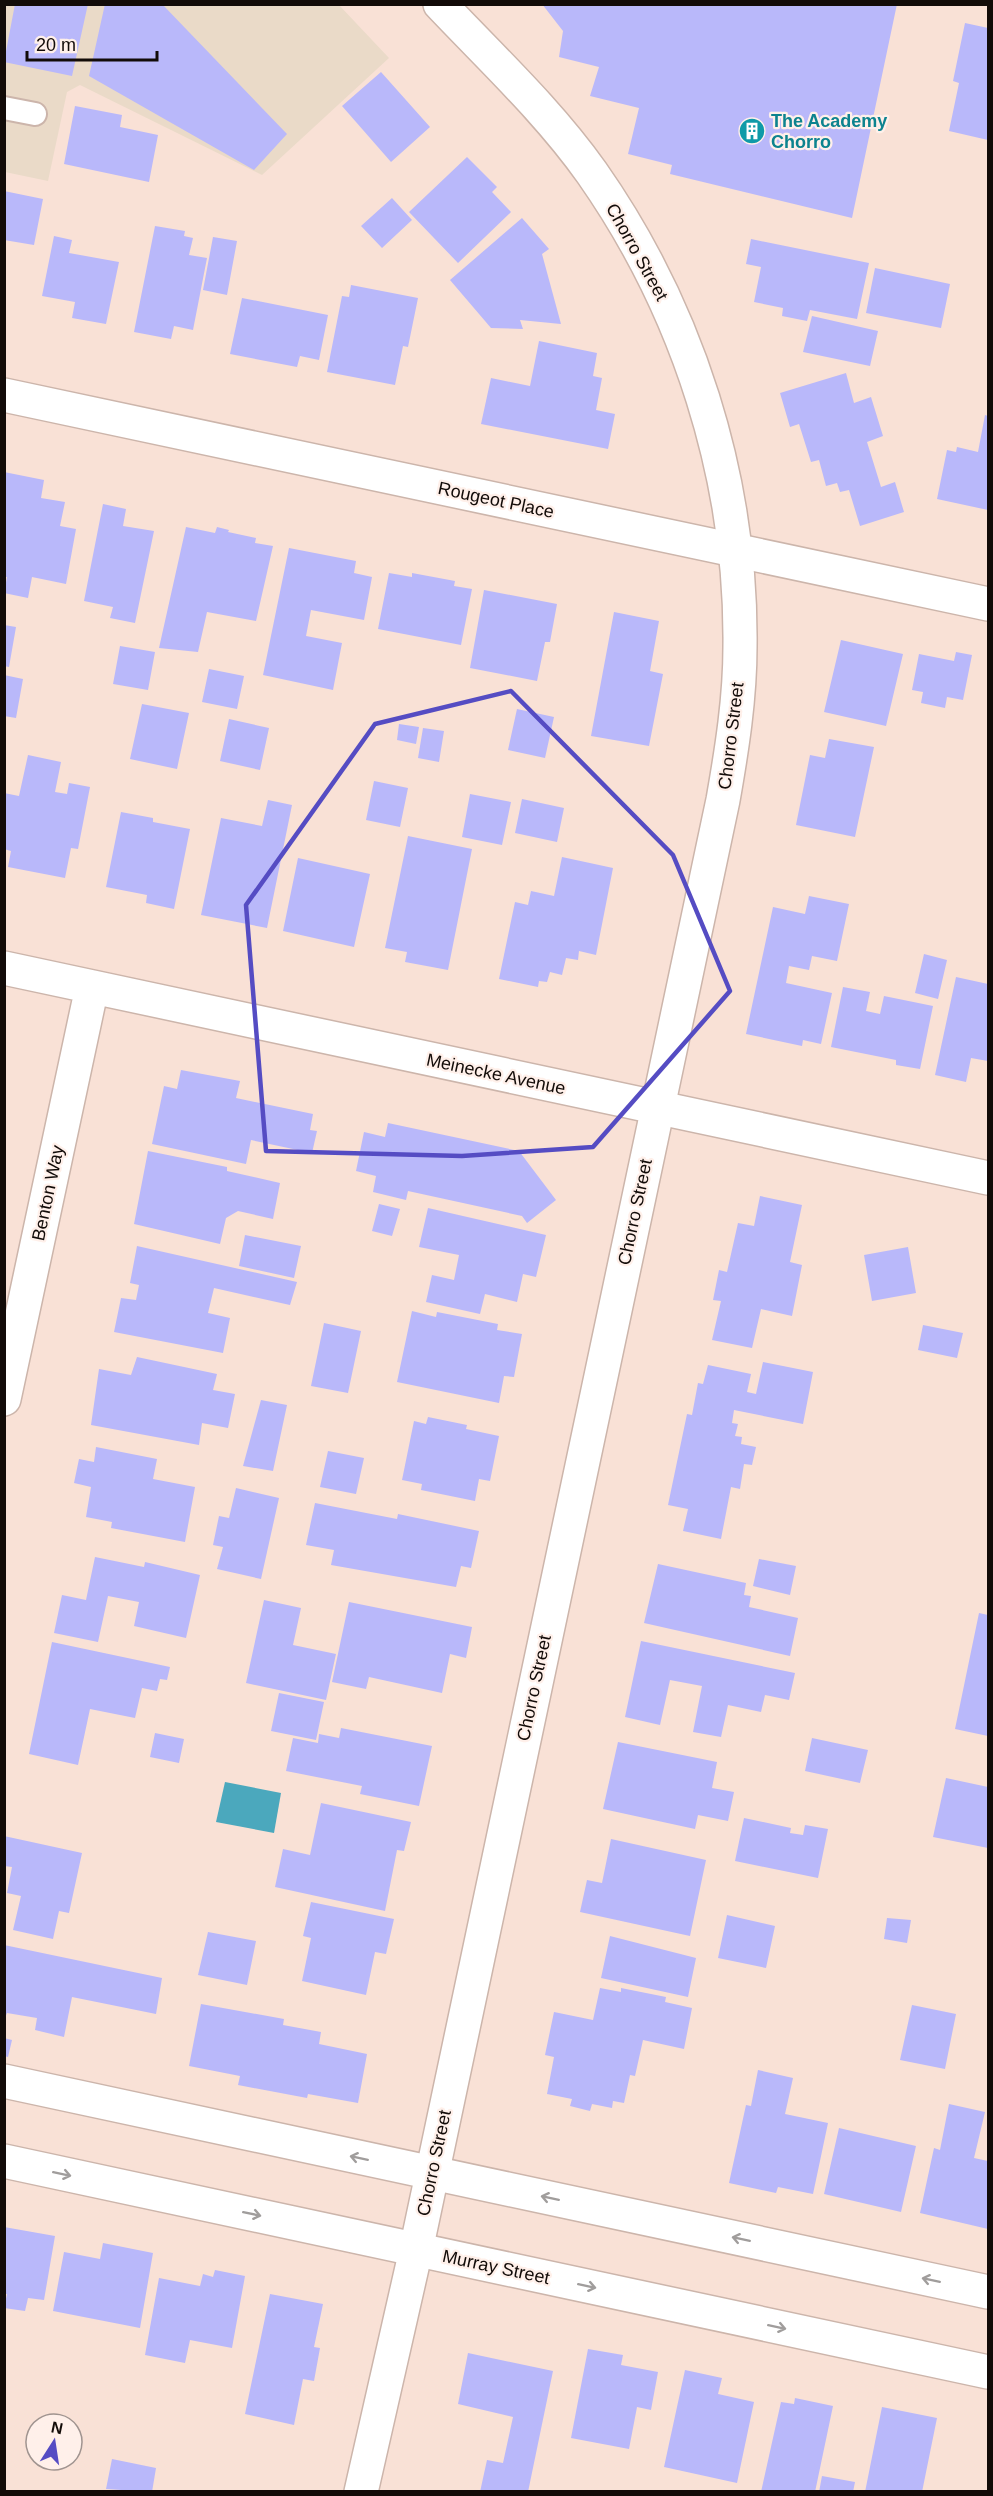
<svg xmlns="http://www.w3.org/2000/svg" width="993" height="2496" viewBox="0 0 993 2496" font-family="Helvetica,sans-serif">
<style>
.commercial{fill:#eadac8}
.water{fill:#4ba8bd}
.building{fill:#b9b8fa}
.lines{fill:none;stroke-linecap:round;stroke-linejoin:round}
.lane-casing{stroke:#ccb5ab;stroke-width:26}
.street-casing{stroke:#ccb5ab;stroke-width:36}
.secondary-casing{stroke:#ccb5ab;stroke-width:36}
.lane{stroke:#fff;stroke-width:22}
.street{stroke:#fff;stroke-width:33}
.secondary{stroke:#fff;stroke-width:33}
.oneway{stroke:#a09d9c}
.marked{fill:none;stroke:#554cc3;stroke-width:4.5;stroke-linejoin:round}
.labels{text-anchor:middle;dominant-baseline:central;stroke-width:4.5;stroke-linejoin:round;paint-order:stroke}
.culture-label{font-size:18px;font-weight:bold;fill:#0d838f;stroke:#fff0ea;text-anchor:start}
.street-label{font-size:18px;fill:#120b08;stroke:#fff0ea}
</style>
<rect width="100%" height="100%" fill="#f9e1d6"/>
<!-- commercial -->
<path class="commercial" d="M5,5H339L389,58L262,175L80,85L67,92L48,181L5,172Z"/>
<!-- water -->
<path class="water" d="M225,1782L281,1793L274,1833L216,1822Z"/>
<!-- building -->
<path class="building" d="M15,4H88L72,76L4,62Z
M105,4H162L287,134L254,170L89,76Z
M542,4H897L852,218L670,174L672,165L628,154L639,108L590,96L599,67L559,57L563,31Z
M965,23L988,28V140L949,131L959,83L953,81Z
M381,72L430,127L391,162L342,106Z
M75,106L122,115L120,127L158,135L149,182L64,164Z
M467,157L497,187L492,192L511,212L458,263L409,212Z
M4,191L43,199L34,245L4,240Z
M392,198L412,220L382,248L361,226Z
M522,218L549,249L542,254L561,324L520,320L523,329L491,328L450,280Z
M155,226L185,231L184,236L193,238L189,255L207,258L193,330L174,326L171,339L134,332Z
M54,236L72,240L69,253L119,262L106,324L72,318L75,302L42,296Z
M213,237L237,241L227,295L203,290Z
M751,239L869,263L857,319L810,310L807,321L782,316L783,308L754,302L761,267L746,264Z
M875,268L950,284L941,328L866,313Z
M351,285L418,298L408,347L403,346L395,385L327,372L342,296L349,297Z
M242,298L328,315L319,360L300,356L297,367L230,354Z
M812,316L878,331L870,366L803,352Z
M539,341L597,353L593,376L602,378L596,410L615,414L608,449L481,424L491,378L530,386Z
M846,373L854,403L871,397L883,436L867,442L881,487L895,482L904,512L860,526L849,490L840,492L837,483L826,486L819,460L811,462L799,424L790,427L780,393Z
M985,415L988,416V510L937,499L947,450L956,452L957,447L978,452Z
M4,472L44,480L41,498L65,502L60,526L76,529L66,584L32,577L28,598L4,593L7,577H4Z
M103,504L126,509L123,526L154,531L135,623L110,618L113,607L84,601Z
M186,527L215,533L217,527L229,530L228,532L256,538L255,543L273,546L256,621L207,612L198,652L159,648Z
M289,548L356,561L354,573L372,577L364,620L311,610L306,636L342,643L333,690L263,675Z
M389,573L412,577V573L455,581L454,586L472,589L461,645L378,629Z
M484,590L557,604L550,642H545L537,681L470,668Z
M614,612L659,621L650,671L663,674L649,746L591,736Z
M4,625L16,627L9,667L4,666Z
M841,640L903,654L886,726L824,712Z
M120,646L155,652L148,690L113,684Z
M956,652L972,655L963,700L947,697L945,708L921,703L923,692L912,690L919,654L954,661Z
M209,669L244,676L237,709L202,702Z
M4,675L23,679L16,718L4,716Z
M142,704L189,713L177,769L130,759Z
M517,709L554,717L545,758L508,750Z
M229,719L269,728L260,770L220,761Z
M399,724L419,727L416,744L397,740Z
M423,728L444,731L439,762L418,758Z
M829,739L874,747L855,837L796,825L810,755L825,758Z
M28,755L61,762L55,792L67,794L69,783L90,787L78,849L71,848L65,878L8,867L11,851L4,849V793L19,796Z
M374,781L408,788L400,827L366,820Z
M470,794L511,802L502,845L462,837Z
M522,799L564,808L557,842L515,833Z
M268,800L292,805L267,928L201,915L221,818L262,826Z
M121,812L153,818V822L190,829L174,909L146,903L147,895L106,887Z
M408,836L472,849L448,970L405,962L407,952L385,948Z
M562,857L613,868L596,955L579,951L578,960L566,958L562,975L550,972L547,982L539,981L538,987L499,979L515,902L528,905L531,891L554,896Z
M298,858L370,874L354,947L283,931Z
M809,896L849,904L837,961L812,956L809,970L789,966L786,983L832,993L821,1044L803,1040L802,1046L746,1034L773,907L805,914Z
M924,954L947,960L938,999L915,993Z
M956,977L988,984V1061L971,1058L966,1082L935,1075Z
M843,987L870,992L866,1011L880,1014L884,996L933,1006L920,1069L896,1065V1060L831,1047Z
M181,1070L240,1081L236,1098L313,1114L310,1130L317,1131L312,1153L251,1140L246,1164L152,1144L164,1086L177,1089Z
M388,1123L519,1151L556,1200L527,1223L522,1216L408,1191L406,1200L373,1192L376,1176L356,1171L364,1132L385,1137Z
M148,1151L227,1167V1171L280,1183L273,1219L238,1211L226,1218L220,1244L134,1224Z
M760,1196L802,1205L790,1262L802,1265L792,1316L761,1309L752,1348L712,1340L721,1301L713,1300L719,1270L727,1272L738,1223L754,1226Z
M379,1204L400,1209L392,1236L372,1231Z
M428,1208L546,1235L536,1277L523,1274L517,1302L485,1294L480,1314L426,1302L432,1275L454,1280L459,1255L419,1247Z
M245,1235L301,1246L294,1278L239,1266Z
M137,1246L297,1282L290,1305L214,1288L208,1313L230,1318L223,1353L114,1332L121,1298L136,1300L139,1285L130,1283Z
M908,1247L916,1293L872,1301L864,1255Z
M412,1311L436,1317L437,1312L498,1324L497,1330L522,1334L514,1377L504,1376L499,1403L397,1382Z
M324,1323L361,1331L348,1393L311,1386Z
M923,1325L963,1333L957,1358L918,1350Z
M137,1357L217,1374L213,1390L235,1394L228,1428L202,1423L199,1445L91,1425L99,1369L131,1375Z
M763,1362L813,1372L803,1424L734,1410L732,1423L738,1424L735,1436L742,1437L741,1444L756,1447L752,1465L744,1464L740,1489L731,1487L721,1539L683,1531L688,1509L668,1505L687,1414L692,1415L698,1383L703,1384L708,1365L751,1374L747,1392L756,1394Z
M261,1400L287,1405L273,1471L243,1466Z
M428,1417L467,1425L466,1429L499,1436L490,1481L479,1479L475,1501L421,1490L422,1484L402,1480L414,1421L426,1424Z
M96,1447L157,1459L153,1479L195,1487L185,1542L111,1528L112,1522L86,1517L91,1487L74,1483L79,1459L94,1462Z
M328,1451L364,1458L356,1494L320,1487Z
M236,1488L279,1498L261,1579L217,1569L223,1547L213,1545L219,1516L229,1518Z
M315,1503L397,1519L398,1514L479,1531L471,1568L461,1566L456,1587L331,1565L334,1550L306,1545Z
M95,1557L144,1567L145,1562L200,1575L186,1638L134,1626L139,1602L108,1596L98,1642L54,1633L62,1595L86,1600Z
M759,1559L796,1566L790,1595L753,1586Z
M658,1564L746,1583L744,1595L751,1596L749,1607L798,1618L790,1656L644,1623Z
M264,1600L301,1608L293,1645L336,1654L326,1700L246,1683Z
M349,1602L472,1627L466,1658L450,1654L442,1693L369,1677L366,1689L332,1682Z
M979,1613L988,1615V1736L955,1729Z
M641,1641L795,1673L789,1700L765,1695L761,1712L728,1705L721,1737L693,1732L702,1686L670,1680L660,1725L625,1717Z
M52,1642L170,1667L167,1680L160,1679L157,1691L142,1688L135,1718L90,1709L78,1765L29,1754Z
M279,1693L324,1702L316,1740L271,1731Z
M341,1728L432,1746L419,1806L360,1794L362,1786L286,1771L293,1738L318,1743L319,1734L339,1738Z
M155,1733L184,1739L179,1763L150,1757Z
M812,1738L868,1750L860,1783L805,1771Z
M618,1742L717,1762L712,1788L734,1792L728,1821L698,1815L695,1829L603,1809Z
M946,1778L988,1787V1848L933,1837Z
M321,1803L411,1822L404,1851L397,1850L385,1911L275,1887L283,1849L310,1855Z
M744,1818L791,1828L790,1833L803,1835L805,1825L828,1829L818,1878L735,1861Z
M4,1836L82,1853L69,1913L59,1911L53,1939L13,1930L21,1896L7,1893L12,1867L4,1866Z
M611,1839L706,1860L690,1936L580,1912L587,1880L602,1883Z
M311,1902L394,1919L386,1954L375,1952L366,1995L302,1981L311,1938L303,1936Z
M727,1915L775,1926L766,1968L718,1958Z
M887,1918L911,1920L907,1943L884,1939Z
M208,1932L256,1941L247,1985L198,1975Z
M610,1936L696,1958L688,1997L601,1978Z
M4,1945L162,1978L156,2014L72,1997L64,2037L35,2030L37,2018L7,2013L4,2020Z
M600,1988L621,1992V1988L666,1997L665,2002L692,2008L684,2049L643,2040L635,2076L630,2075L624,2103L613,2101L612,2108L592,2104L590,2111L570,2106L572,2099L547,2094L554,2057L545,2055L554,2012L593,2020Z
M201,2004L284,2019L283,2025L321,2032L319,2044L367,2054L358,2103L308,2094L307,2098L238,2085L240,2076L189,2066Z
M912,2005L956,2014L945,2069L900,2060Z
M4,2038L12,2040L8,2057L4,2056Z
M758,2070L793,2078L785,2114L828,2123L813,2194L778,2187L776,2193L729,2183L746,2105L751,2106Z
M949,2104L985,2112L974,2158L988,2161V2229L920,2213L934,2148L940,2150Z
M839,2128L916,2146L901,2212L824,2194Z
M4,2227L55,2236L44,2300L28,2298L25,2311L4,2308L7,2294H4Z
M103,2243L153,2253L140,2328L53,2311L64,2252L100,2259Z
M215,2270L245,2276L232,2348L190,2340L185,2363L145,2355L159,2278L200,2286L203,2274L213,2277Z
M270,2294L323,2304L314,2347L320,2348L314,2381L303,2379L294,2425L245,2414Z
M588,2349L623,2355L621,2365L658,2372L651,2410L637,2407L629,2449L571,2438Z
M468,2353L553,2371L528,2492H480L487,2460L503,2463L513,2417L458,2404Z
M685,2370L722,2378L718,2394L754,2402L737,2483L664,2467Z
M795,2398L833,2406L815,2492H761L781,2402L794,2404Z
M882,2407L937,2418L922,2492H865Z
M112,2459L156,2468L152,2492L106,2489Z
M822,2476L855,2482L853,2492H819Z"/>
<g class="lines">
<defs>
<path id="lane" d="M4,108L35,114"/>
<path id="street" d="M4,395L988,604
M4,968L988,1178
M4,1399L92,987
M4,2081L988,2292
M4,2161L988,2372"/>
<path id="secondary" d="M361,2492L416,2250L723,800C732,749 740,698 740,647C742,478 688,310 592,173C548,111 492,59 440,4"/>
</defs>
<!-- lane casing -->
<use href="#lane" class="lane-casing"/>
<!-- street casing -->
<use href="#street" class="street-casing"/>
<!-- secondary casing -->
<use href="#secondary" class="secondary-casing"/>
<!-- lane -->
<use href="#lane" class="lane"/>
<!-- street -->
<use href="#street" class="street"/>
<!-- secondary -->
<use href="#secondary" class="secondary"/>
</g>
<!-- one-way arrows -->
<defs><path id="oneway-shaft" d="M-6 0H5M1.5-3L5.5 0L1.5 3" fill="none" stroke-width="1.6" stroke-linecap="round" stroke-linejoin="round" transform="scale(1.5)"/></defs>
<g class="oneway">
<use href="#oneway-shaft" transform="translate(359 2158) rotate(-168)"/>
<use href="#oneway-shaft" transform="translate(62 2174) rotate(12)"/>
<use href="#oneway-shaft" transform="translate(550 2198) rotate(-168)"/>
<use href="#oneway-shaft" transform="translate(252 2214) rotate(12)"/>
<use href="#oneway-shaft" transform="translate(741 2239) rotate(-168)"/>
<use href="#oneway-shaft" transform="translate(931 2280) rotate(-168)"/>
<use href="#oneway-shaft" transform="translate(587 2286) rotate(12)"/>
<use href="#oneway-shaft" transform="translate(777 2327) rotate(12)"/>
</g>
<!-- marked area -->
<path class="marked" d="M511,691L673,855L730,991L593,1147L462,1156L266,1151L246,905L375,724Z"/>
<!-- icons -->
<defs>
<symbol id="building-disc" viewBox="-11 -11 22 22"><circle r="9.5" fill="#0f9aa8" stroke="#fff0ea"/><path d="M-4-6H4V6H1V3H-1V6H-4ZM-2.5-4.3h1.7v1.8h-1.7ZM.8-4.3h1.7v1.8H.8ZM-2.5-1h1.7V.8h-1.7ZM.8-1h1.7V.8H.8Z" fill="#fff"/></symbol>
</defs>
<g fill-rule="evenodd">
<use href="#building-disc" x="737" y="116" width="30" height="30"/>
</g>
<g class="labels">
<!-- culture labels -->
<g class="culture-label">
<text x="771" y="121">The Academy<tspan x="771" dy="21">Chorro</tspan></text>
</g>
<!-- street labels -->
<g class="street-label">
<text transform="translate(637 252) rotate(61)">Chorro Street</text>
<text transform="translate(496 500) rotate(12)">Rougeot Place</text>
<text transform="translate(731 736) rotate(-83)">Chorro Street</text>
<text transform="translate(496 1074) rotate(12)">Meinecke Avenue</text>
<text transform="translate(48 1193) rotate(-78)">Benton Way</text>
<text transform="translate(635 1212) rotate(-78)">Chorro Street</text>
<text transform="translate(534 1688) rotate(-78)">Chorro Street</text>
<text transform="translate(434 2163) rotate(-78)">Chorro Street</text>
<text transform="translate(496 2267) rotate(12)">Murray Street</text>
</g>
</g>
<!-- border -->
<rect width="993" height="2496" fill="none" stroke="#120b08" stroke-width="12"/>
<!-- north arrow -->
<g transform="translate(54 2442) rotate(12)"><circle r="28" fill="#fff0ea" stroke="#a09490" stroke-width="1.5"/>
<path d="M0-4.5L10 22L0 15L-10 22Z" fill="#554cc3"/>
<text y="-9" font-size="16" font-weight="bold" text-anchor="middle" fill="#120b08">N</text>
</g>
<!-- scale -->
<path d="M27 51v9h130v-9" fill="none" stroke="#120b08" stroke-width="3"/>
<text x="36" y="51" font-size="18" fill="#120b08" stroke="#fff0ea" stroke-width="4.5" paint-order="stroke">20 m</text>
</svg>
